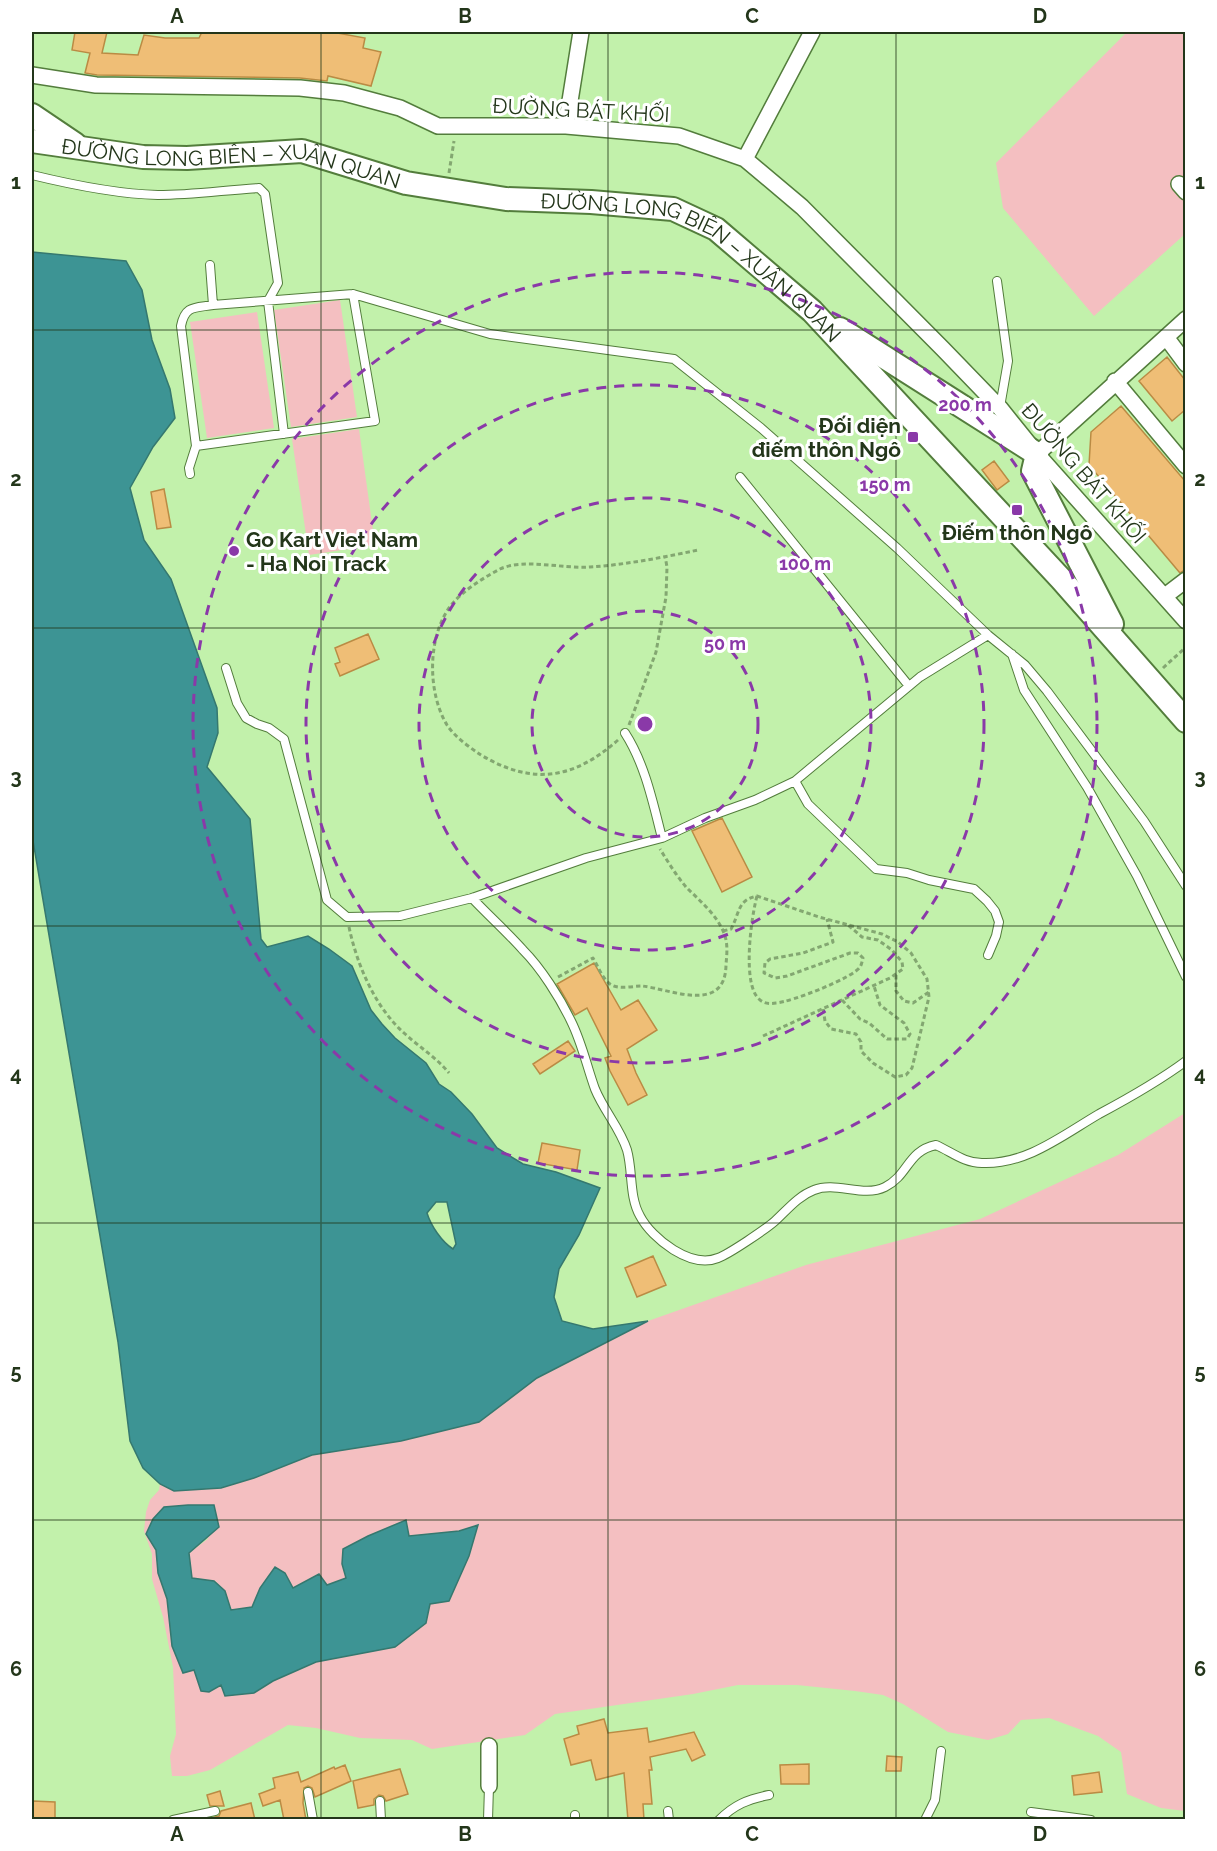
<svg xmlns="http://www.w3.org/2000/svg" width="1217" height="1851" viewBox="0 0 1217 1851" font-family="Raleway,sans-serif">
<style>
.green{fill:#f4bfc1;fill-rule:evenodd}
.water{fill:#3d9494;stroke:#35786f;stroke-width:1.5;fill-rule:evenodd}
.building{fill:#efbe76;stroke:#ba8b44;stroke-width:1.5}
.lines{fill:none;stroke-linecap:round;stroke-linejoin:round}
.service-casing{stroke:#537d3c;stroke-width:10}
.minor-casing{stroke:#537d3c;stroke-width:18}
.primary-casing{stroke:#537d3c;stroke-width:26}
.path{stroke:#83a771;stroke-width:3;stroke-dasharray:4.5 3;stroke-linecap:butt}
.service{stroke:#fff;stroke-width:8}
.minor{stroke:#fff;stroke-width:15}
.primary{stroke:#fff;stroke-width:22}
.grid{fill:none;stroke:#23361a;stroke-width:1.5;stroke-opacity:0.55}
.ring{fill:none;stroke:#8a39a8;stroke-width:3;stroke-dasharray:10 8}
.poi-dot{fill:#8a39a8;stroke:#fff;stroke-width:2}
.labels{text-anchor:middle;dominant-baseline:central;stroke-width:6;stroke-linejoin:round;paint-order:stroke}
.street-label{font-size:21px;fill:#23361a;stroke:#fff}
.poi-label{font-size:21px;font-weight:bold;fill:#23361a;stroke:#fff;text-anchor:end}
.centre{fill:#8a39a8;stroke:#fff;stroke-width:3}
.ring-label{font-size:18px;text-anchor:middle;font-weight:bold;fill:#8a39a8;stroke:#fff;stroke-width:6;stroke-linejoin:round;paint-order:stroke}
.neatline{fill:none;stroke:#23361a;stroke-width:2}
.grid-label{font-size:20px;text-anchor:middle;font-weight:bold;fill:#23361a}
</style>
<rect width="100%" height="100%" fill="#c2f1ab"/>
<!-- green -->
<path class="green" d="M1127,32H1185V234L1094,316L1003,208L996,163Z
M340,300L357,417L291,427L274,310Z
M257,312L274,428L207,438L190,322Z
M359,429L375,545L309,555L292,439Z
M1185,1113V1811L1161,1808L1127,1794L1121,1752L1098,1736L1049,1718L1021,1720L1008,1734L988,1740L948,1732L903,1704L883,1695L855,1691L797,1685H738L693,1694L555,1714L525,1735L432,1749L412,1740L360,1738L316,1728L288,1725L210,1770L187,1776H172L170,1756L176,1734L173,1667L163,1617L152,1579V1554L144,1531L146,1512L150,1500L159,1490L160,1484L174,1491L221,1488L254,1478L312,1455L401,1441L479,1422L537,1378L648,1321L806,1265L980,1219L1118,1155ZM406,1521L409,1536L460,1531L477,1525L449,1601L430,1604L355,1654L316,1662L273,1681L254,1693L225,1696L221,1684L209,1692L194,1670L184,1673L167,1599L158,1573L156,1550L209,1538L189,1553L192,1579L215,1581L225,1591L231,1610L252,1607L260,1588L285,1573L293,1588L319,1575L327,1585L346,1578L342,1564Z"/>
<!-- water -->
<path class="water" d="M32,252L126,261L142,290L152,340L170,389L175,418L153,447L130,488L144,540L171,579L217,708L218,733L207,767L250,819L261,939L267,947L308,936L329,949L352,966L371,1010L382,1024L395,1038L426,1063L439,1084L451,1092L472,1114L497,1148L523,1164L556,1172L600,1188L579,1235L559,1269L554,1297L562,1321L593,1329L648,1321L537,1378L479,1422L401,1441L312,1455L254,1478L221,1488L174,1491L160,1484L143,1468L130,1441L118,1342L32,835ZM436,1202H447L456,1244L453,1249C442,1242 431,1226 427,1213Z
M188,1505H214L219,1527L189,1553L192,1578L214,1581L225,1591L231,1610L252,1607L260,1588L275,1567L285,1573L293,1588L319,1574L327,1585L346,1578L342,1564L343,1549L368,1536L406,1520L409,1536L459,1531L478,1525L469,1556L449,1601L430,1604L426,1623L395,1647L316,1662L273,1681L254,1693L225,1696L221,1685L209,1692L201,1691L194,1670L183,1673L172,1646L167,1599L158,1573L156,1550L146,1534L153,1519L164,1507Z"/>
<!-- building -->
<path class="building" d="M75,32H107L102,53L138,55L144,35L165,38H199L202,32H332L365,38L363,48L381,52L371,86L328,76L327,81L300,78L97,75L85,73L90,53L72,50Z
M1167,357L1185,380V410L1172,421L1139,381Z
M1121,406L1185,481V570L1180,573L1089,465L1091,432Z
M994,461L1009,481L997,490L982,470Z
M164,489L171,527L157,529L151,492Z
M368,634L379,659L340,676L335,664L340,662L335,648Z
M722,818L752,877L722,892L692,831Z
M594,963L621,1010L638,1000L657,1030L627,1049L636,1073L647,1095L628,1105L610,1071L605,1058L611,1056L587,1008L575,1015L557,984Z
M568,1041L575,1051L540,1074L533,1064Z
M542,1143L580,1150L577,1170L538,1163Z
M653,1256L666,1285L637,1297L625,1268Z
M604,1719L608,1733L647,1728L649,1742L694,1732L705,1755L692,1761L686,1749L650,1757L652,1770H649L652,1804H643L644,1820H628L624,1773L596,1780L591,1760L571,1765L564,1739L579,1734L577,1726Z
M887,1756L902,1757L901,1771H886Z
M809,1764V1784H781L780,1765Z
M345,1765L351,1781L315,1797L312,1788L308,1786L304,1788L303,1803L306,1820H284L280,1800L263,1806L259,1794L275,1788L273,1778L298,1772L301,1782L334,1767L335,1769Z
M400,1769L408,1794L386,1801L383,1796L379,1795L374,1799V1805L358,1808L353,1781Z
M1099,1772L1102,1792L1074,1795L1072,1776Z
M220,1791L224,1806H210L207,1795Z
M33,1801L55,1802V1820H32Z
M251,1803L255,1820H204L219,1816L221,1811Z"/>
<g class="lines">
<defs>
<path id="service" d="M32,175C73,185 116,194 158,195C192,195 225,190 259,188L265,194L278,283L268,301L284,434
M210,265L213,305
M997,281L1008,361L1000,407
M196,446L375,421L353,294
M190,474L189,468L196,446L181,326C185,305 195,308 213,305L353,294L490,334L674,359L761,428L897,548L988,635L1025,665L1047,691L1144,821L1186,886
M740,477L909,686
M1012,654L1024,690L1087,787L1137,876L1186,977
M226,668L237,703L246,718L257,724L269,728L284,739L327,900L347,917L400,916L472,898L586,858L662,838L705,818L755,800L795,781L920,677L988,635
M625,733C645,764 653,803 662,838
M795,781L808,804L876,869L907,873L929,880L974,889L987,901L995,911L999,922L996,936L988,955
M472,898C489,916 507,932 523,950C541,968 560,998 571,1021C582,1043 587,1067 595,1089C604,1111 620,1128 627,1150C633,1171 629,1197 640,1216C652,1239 691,1269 718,1258C729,1254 766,1229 775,1221C787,1210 798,1196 814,1190C836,1181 863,1198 885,1187C909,1175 907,1151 936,1145C952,1152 964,1163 982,1163C1026,1165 1063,1135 1099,1114C1129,1098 1159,1081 1186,1061
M308,1792L313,1820
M380,1801L381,1820
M668,1811L669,1820
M1031,1812L1091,1820
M575,1815V1820
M173,1820L215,1811
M488,1820L489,1786
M719,1820C734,1805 748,1799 769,1795
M925,1820L935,1800L941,1751"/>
<path id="minor" d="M32,75L96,85L300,88L344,93L400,108L438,126H566L679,136L745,159L802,207L943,349L1000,408L1037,454L1186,621
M566,126L581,32
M745,159L812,32
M1179,184L1186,192
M1166,337L1186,364
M1115,381L1186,466
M1037,454L1186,319
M1165,596L1186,580
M489,1786V1746"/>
<g id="primary">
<path d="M32,115L75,144"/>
<path id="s1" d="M32,141L143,157L187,158L302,151L406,183L506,199L591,202L673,209L716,229L812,311L1061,579L1186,721"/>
<path d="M840,329L1037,454L1033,471L1112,624"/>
</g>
</defs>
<!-- service casing -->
<use href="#service" class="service-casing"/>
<!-- minor casing -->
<use href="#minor" class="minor-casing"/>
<!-- primary casing -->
<use href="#primary" class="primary-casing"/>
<!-- path -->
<path class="path" d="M449,173L454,141
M1163,668L1186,647
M629,725L656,652L666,597L667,567L665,556
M618,740C574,779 533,786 481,755C469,747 455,737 447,725C427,692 427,635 452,604C464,590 483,578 500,569C524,558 563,569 590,567C624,565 665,557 698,550
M757,896C751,918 742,984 759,999C764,1004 770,1004 776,1003C791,1002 853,978 860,967C862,964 862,961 863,958L858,953H850L787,976L775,978L764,973L765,963L770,959L803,953L833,942L827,919
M349,927C357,965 375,1007 404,1033C419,1047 436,1057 449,1073
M723,931L731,929C740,913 737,900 757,896L819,917L882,934L898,942L911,953L927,979L929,997L912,1068L906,1075L895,1077L873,1063L861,1051V1042L856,1034L831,1029L825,1021L823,1008
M896,975V991L904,1001L913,1003L929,992
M558,977L593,958C598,966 602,978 610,984C619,990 632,986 642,986C670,989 726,1015 726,964C727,954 728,943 724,933C717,915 699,900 686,887C676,875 668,862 660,849
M842,1000L860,1019L869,1023L887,1039H907L910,1034L904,1023L880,1005L874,986
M763,1036L890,978L903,969L902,962L892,950L878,940L862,937L848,925"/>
<!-- service -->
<use href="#service" class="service"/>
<!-- minor -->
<use href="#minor" class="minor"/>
<!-- primary -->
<use href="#primary" class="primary"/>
</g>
<!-- grid -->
<path class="grid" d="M321,32V1820M608,32V1820M896,32V1820M32,330H1186M32,628H1186M32,926H1186M32,1223H1186M32,1520H1186"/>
<!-- distance rings -->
<g class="ring">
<circle cx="645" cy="724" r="113"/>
<circle cx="645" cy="724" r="226"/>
<circle cx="645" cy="724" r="339"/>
<circle cx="645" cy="724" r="452"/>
</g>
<!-- markers -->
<g class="poi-dot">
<rect x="907" y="431" width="12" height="12" rx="3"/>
<rect x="1011" y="504" width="12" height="12" rx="3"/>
<circle cx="234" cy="551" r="6"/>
</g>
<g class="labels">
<!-- street labels -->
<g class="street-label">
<text transform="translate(581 110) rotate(3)">ĐƯỜNG BÁT KHỐI</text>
<text stroke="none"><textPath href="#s1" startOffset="202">ĐƯỜNG LONG BIÊN – XUÂN QUAN</textPath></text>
<text stroke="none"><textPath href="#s1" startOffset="688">ĐƯỜNG LONG BIÊN – XUÂN QUAN</textPath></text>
<text transform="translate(1084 473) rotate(49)">ĐƯỜNG BÁT KHỐI</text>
</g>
<!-- poi labels -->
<g class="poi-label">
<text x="901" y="425">Đối diện<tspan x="901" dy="24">điếm thôn Ngô</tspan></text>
<text x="1017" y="532" text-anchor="middle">Điếm thôn Ngô</text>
<text x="246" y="539" text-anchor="start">Go Kart Viet Nam<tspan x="246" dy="24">- Ha Noi Track</tspan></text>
</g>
</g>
<circle cx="645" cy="724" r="9" class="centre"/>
<g class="ring-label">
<text x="965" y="411">200 m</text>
<text x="885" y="491">150 m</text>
<text x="805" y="570">100 m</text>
<text x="725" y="650">50 m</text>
</g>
<!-- border -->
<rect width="1217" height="1851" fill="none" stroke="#ffffff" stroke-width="66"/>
<rect x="33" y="33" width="1151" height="1785" class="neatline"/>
<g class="grid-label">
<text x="177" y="23">A</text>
<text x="465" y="23">B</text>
<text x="752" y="23">C</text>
<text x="1040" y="23">D</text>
<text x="16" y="189">1</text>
<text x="1200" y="189">1</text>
<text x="16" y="486">2</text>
<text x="1200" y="486">2</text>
<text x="16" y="784">3</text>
<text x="1200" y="784">3</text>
<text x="16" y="1081">4</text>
<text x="1200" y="1081">4</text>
<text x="16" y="1379">5</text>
<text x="1200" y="1379">5</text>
<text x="16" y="1676">6</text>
<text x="1200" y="1676">6</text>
<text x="177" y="1841">A</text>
<text x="465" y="1841">B</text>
<text x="752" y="1841">C</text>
<text x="1040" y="1841">D</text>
</g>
</svg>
